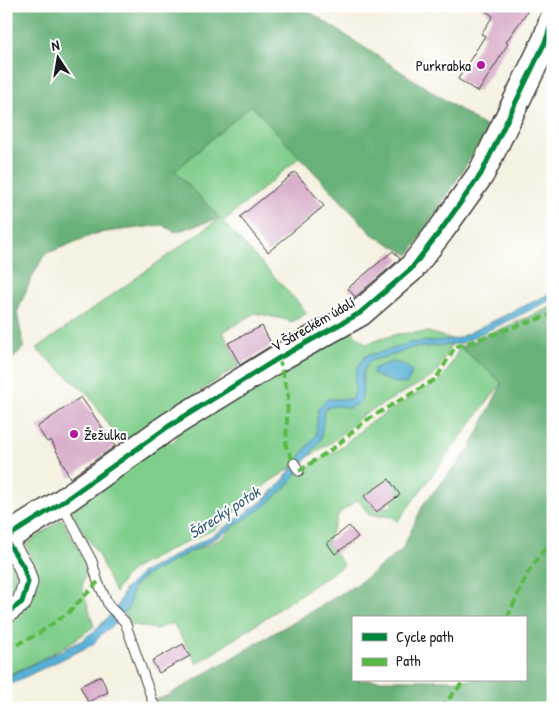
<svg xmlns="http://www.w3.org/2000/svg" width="559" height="714" viewBox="0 0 559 714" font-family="'Patrick Hand',sans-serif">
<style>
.green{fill:#80ce8c;stroke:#4e7554;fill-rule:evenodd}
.forest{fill:#68b178;stroke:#42664a;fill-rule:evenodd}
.water{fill:#57b1d5;stroke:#3a6678}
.building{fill:#d8aeca}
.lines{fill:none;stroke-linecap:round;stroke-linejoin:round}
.lane-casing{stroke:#3d3c3a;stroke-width:11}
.street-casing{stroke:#3d3c3a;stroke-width:21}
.secondary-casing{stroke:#3d3c3a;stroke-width:29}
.lane{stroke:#fff;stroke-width:9}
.street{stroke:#fff;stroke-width:19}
.secondary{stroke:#fff;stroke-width:26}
.quiet{stroke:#58b947;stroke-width:4;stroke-dasharray:8 4;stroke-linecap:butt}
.cycleway-casing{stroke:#fff;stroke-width:8}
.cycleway{stroke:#00873e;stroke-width:5}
.poi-dot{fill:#b5179e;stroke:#fff;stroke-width:2}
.labels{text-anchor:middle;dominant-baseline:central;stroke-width:4;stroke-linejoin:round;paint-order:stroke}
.poi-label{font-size:15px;fill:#1c1c1c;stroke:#fff;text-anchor:end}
.street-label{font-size:15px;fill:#1c1c1c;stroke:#fff}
.water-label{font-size:16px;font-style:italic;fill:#375f6f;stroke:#fff}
</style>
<rect width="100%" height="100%" fill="#fff"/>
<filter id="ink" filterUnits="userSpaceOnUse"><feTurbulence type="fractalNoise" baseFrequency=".02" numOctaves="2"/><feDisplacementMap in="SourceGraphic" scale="10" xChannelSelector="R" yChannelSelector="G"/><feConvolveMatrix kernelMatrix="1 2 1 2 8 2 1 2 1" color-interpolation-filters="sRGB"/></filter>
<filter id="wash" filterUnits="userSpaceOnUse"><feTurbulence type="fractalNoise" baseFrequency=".0096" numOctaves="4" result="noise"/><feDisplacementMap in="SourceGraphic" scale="20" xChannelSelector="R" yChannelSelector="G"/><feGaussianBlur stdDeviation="1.12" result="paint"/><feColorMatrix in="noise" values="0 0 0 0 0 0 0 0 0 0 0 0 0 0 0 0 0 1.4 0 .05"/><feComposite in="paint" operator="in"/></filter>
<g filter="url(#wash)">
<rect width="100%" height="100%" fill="#f5f2e2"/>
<!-- green -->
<path class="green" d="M251,105L300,157L223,222L295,299L307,313L290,323L288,320L255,313L223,332L240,366L229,372L125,442L120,441L87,393L36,349L219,219L175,171Z
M348,328L366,344L397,334L428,332L454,340L435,375L363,415L332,442L269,482L215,529L181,544L133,569L124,578L115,593L98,554L70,513L136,455L167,439L171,443L178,437L175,433Z
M460,347L502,382L397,522L392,517L369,515L358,500L339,513L327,543L344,565L197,664L173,623L156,629L129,624L123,610L136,579L183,555L221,539L275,489L301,471L338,450L368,424L441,379L448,370ZM365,496L391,501L393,504L387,509L385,506L376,512Z
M62,519L87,566L82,586L94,626C68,647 37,662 6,676V620L34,576L27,544Z
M6,556L9,557L20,581L18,594L6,606Z"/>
<!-- forest -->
<path class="forest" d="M6,6H301L489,129L409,255L372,234L251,105L175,171L220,218L175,232L162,225L98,233L45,254L31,279L17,313L24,347L6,366Z
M553,306V708H126L167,696L356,585L402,550L424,503L470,449L502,383L460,347ZM353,618H525V680H353Z"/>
<!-- water -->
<path class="water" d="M553,290V298L547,302L460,344L411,348L397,354L369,361L363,372L362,399L357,404L349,408L340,406L328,407L324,412L321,439L290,483L269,503L220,536L143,577L133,587L129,607L115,624L102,634L92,645L6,686V677L81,641L98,628L117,607L125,589L141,573L217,533L267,498L284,479L316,435L318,409L327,399H352L355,391V379L357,368L365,356L389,350L409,343L456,339L545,296Z
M392,362C400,363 408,365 412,372L408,382L405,384C395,383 380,379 372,373L375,368Z"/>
<g id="blocks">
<!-- building -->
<path class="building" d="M479,6H531L506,42L508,44L500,56H501L478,92L458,79L485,36L481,34L493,16Z
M295,172L324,206L268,252L240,217Z
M393,251L400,259L355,297L348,288Z
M262,326L272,345L240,365L228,343Z
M81,397L115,446L70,478L51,440L47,442L37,427Z
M389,479L400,495L376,512L364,496Z
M349,526L358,537L335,554L327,543Z
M183,644L190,656L159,673L152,661Z
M101,676L108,692L88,702L80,686Z"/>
</g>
</g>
<g filter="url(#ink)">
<use href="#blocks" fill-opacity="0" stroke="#3d3c3a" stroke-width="1"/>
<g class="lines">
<defs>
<path id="lane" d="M294,463L299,471
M62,505L92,561L98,582L109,606L125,622L154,705"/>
<path id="street" d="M6,540L23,566L28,582L22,602L6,614"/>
<path id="secondary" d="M6,538L61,503L169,426L279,358L360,313L411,269L441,230L481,174L546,40L553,19"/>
</defs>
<!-- lane casing -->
<use href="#lane" class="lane-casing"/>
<!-- street casing -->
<use href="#street" class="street-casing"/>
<!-- secondary casing -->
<use href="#secondary" class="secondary-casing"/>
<!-- lane -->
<use href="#lane" class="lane"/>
<!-- street -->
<use href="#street" class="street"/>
<!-- secondary -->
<use href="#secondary" class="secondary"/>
<!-- quiet -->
<path class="quiet" d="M279,358L288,396L286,446L294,463
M299,471L335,447L365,421L436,379L455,347L553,314
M507,618L528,573L553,537
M6,650L38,634L69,612L98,582
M153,708L154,705L163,708
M441,708L465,680"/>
<defs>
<path id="cycleway" d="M6,538L61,503L169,426L279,358L360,313L411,269L441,230L481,174L546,40L553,19
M6,540L23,566L28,582L22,602L6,614"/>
</defs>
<!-- cycleway casing -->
<use href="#cycleway" class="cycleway-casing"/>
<!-- cycleway -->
<use href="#cycleway" class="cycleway"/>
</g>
</g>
<!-- markers -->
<g class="poi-dot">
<circle cx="481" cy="65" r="5"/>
<circle cx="74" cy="434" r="5"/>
</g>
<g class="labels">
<!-- poi labels -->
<g class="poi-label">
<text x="471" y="65">Purkrabka</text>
<text x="84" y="434" text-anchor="start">Žežulka</text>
</g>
<!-- street labels -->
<g class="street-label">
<text transform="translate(313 324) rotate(-30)">V Šáreckém údolí</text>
</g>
<!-- water labels -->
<g class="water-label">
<text transform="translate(224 512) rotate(-33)">Šárecký potok</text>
</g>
</g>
<!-- margin -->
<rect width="559" height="714" fill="none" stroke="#fff" stroke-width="25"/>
<!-- legend -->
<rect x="352" y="616" width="175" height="65" fill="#ffffff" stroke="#a4a4a4"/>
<rect x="362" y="633" width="25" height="8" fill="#00873e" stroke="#a4a4a4"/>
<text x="396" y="642" font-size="15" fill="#1c1c1c">Cycle path</text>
<rect x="362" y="658" width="25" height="8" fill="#58b947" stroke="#a4a4a4"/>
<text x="396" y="666" font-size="15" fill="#1c1c1c">Path</text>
<!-- north arrow -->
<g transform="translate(58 58) rotate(348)" stroke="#ffffff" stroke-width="4" paint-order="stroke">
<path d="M0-4L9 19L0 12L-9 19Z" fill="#1c1c1c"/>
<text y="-8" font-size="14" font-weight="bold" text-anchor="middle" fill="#1c1c1c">N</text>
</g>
</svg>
